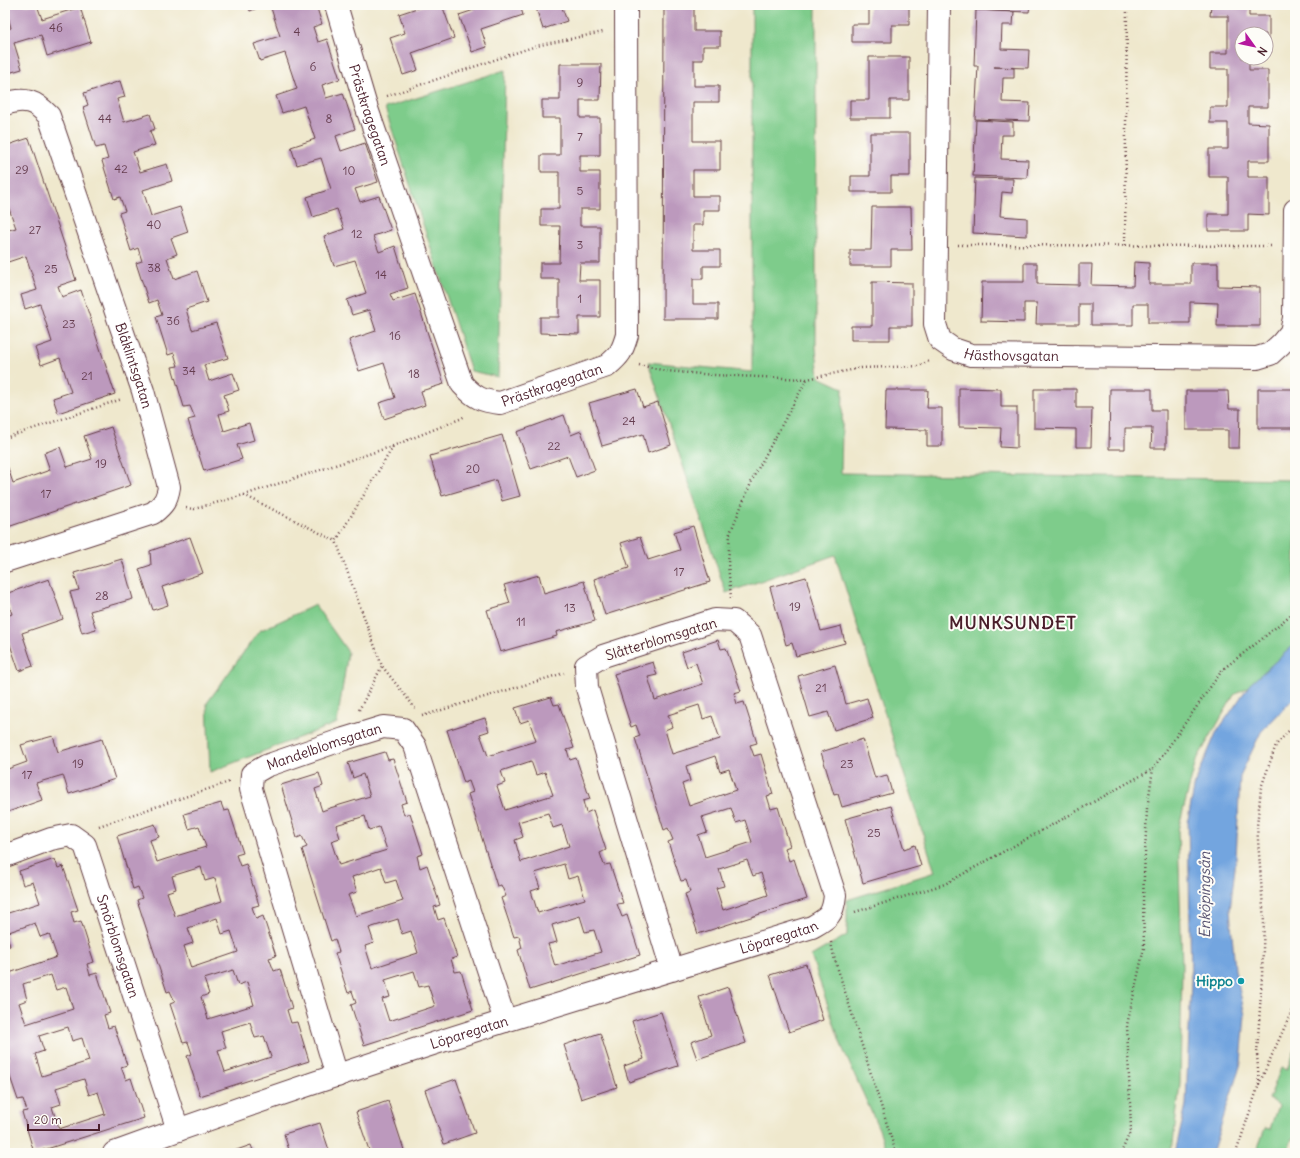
<svg xmlns="http://www.w3.org/2000/svg" width="1300" height="1158" viewBox="0 0 1300 1158" font-family="Delius,sans-serif">
<style>
.green{fill:#7ecc8b;stroke:#64765b}
.water{fill:#73a5df;stroke:#5e6285}
.building{fill:#bc99bd;fill-rule:evenodd}
.lines{fill:none;stroke-linecap:round;stroke-linejoin:round}
.minor-casing{stroke:#633d43;stroke-width:24}
.path{stroke:#633d43;stroke-width:2.5;stroke-dasharray:1 3;stroke-linecap:butt}
.minor{stroke:#fff;stroke-width:22}
.culture-dot{fill:#0f9aa8;stroke:#fdfcf7;stroke-width:1.5}
.labels{text-anchor:middle;dominant-baseline:central;stroke-width:4;stroke-linejoin:round;paint-order:stroke}
.number-label{font-size:12px;fill:#663e50}
.street-label{font-size:14px;fill:#4a1f2b;stroke:#fdfcf7}
.culture-label{font-size:14px;font-weight:bold;fill:#0d838f;stroke:#fdfcf7;text-anchor:end}
.water-label{font-size:15px;font-style:italic;fill:#5a5573;stroke:#fdfcf7}
.district-label{font-size:18px;font-weight:bold;letter-spacing:1px;fill:#4a1f2b;stroke:#fdfcf7}
</style>
<rect width="100%" height="100%" fill="#fdfcf7"/>
<filter id="ink" filterUnits="userSpaceOnUse"><feTurbulence type="fractalNoise" baseFrequency=".025" numOctaves="2"/><feDisplacementMap in="SourceGraphic" scale="8" xChannelSelector="R" yChannelSelector="G"/><feConvolveMatrix kernelMatrix="1 2 1 2 8 2 1 2 1" color-interpolation-filters="sRGB"/></filter>
<filter id="wash" filterUnits="userSpaceOnUse"><feTurbulence type="fractalNoise" baseFrequency=".012" numOctaves="4" result="noise"/><feDisplacementMap in="SourceGraphic" scale="16" xChannelSelector="R" yChannelSelector="G"/><feGaussianBlur stdDeviation="0.9" result="paint"/><feColorMatrix in="noise" values="0 0 0 0 0 0 0 0 0 0 0 0 0 0 0 0 0 1.4 0 .05"/><feComposite in="paint" operator="in"/></filter>
<g filter="url(#wash)">
<rect width="100%" height="100%" fill="#efe8cd"/>
<!-- green -->
<path class="green" d="M752,5H816V348L819,377L843,388L841,473L1295,480V659L1234,695L1196,761L1178,830L1182,967L1180,1083L1173,1144L1169,1153H887L879,1129L842,1047L811,956L847,935V900L935,872L835,555L726,593L648,362L752,372Z
M505,70L498,377L471,371L385,108Z
M315,605L348,652L337,723L210,772L207,703L259,631Z
M1295,1050V1139L1292,1138L1287,1153H1256L1265,1128L1270,1129L1278,1105L1269,1099L1281,1068L1287,1070Z"/>
<!-- water -->
<path class="water" d="M1295,644V697L1261,732L1240,776L1236,859L1230,910L1235,970L1245,1015L1241,1063L1212,1153H1175L1186,1105L1191,980L1188,819L1195,783L1216,733L1250,684Z"/>
<g id="blocks">
<!-- building -->
<path class="building" d="M5,5H37L42,19L80,7L91,42L47,56L41,35L14,43L22,69L5,74V30L11,28Z
M248,5H265L250,11Z
M270,5H316L322,24L313,27L318,42L327,39L340,79L322,85L326,98L343,93L355,129L336,136L341,151L365,143L378,182L355,189L360,202L379,196L391,230L373,236L379,252L395,246L408,288L390,294L393,301L415,294L444,384L421,391L425,405L384,419L379,403L395,398L384,363L359,371L349,340L376,331L369,310L352,315L347,300L366,293L355,260L334,266L324,236L344,229L337,209L313,217L307,197L331,189L321,158L297,165L291,147L315,139L304,106L282,113L276,96L297,89L285,53L260,61L254,44L280,36Z
M426,5H442L454,38L412,53L418,70L403,75L390,38L405,33L399,14Z
M472,5H520L523,15L481,29L487,47L472,52L459,15L474,10Z
M535,5H561L567,21L543,29Z
M664,5H694V31H720V46H703V60H694V86H719V102H693V141H720V170H693V196H720V210H703V225H693V250H720V266H703V279H693V304H718V319H663Z
M869,5H909V25H892V42H852V24H869Z
M976,5H1030L1029,12L975,10Z
M1211,5H1249V16H1269V53H1266V34H1242V58H1249V70H1268V107H1248V123L1269,124V161H1248V177H1269V215L1248,214V231H1208V214H1228V177H1209V149H1228V123H1210V107H1228V69H1210V53H1228V16H1210Z
M976,10L1014,12L1013,25H1002L1001,49L1029,50L1028,68L994,67L1014,68V78H1003L1002,102L1030,103L1029,121L975,119L978,66H974Z
M869,57H909V100H890V118H850V100H869Z
M560,64H601L600,100H580V118H600V155H580V172H600V209H580V226H600V263H580L579,280H600V317H579V334L540,333V317H559V279H540V263H559L560,226H541V209H559V172H541V155H560V118H542V100H560Z
M120,81L125,97L117,99L124,122L150,114L155,129L150,131L155,145L133,152L140,172L167,164L172,181L143,190L151,216L180,207L188,232L171,238L177,254L167,258L174,279L197,271L207,302L186,309L192,330L216,323L228,358L204,365L209,381L233,373L239,390L224,395L229,411L219,414L224,431L249,423L254,440L237,445L242,459L204,471L188,420L195,418L190,406L184,407L172,367L178,366L174,353L168,355L156,317L162,315L157,300L149,303L136,263L142,261L138,248L131,251L119,213L125,211L120,197L114,199L102,161L108,159L104,146L96,148L83,107L88,105L84,93Z
M976,120L1013,122V135H1002L1001,159L1028,160L1027,178L973,176Z
M870,133H910V176H891V192H851V176H870Z
M29,138L76,280L58,286L62,297L81,290L115,394L58,413L53,398L71,392L60,358L41,365L35,348L52,342L40,304L25,309L21,295L37,290L26,256L5,263V231L16,228L8,206L5,207V146Z
M975,178L1013,179L1012,193L1002,192L1000,216L1027,218V236L973,233Z
M872,207H911L912,250H891V266H850V250H871Z
M1134,262L1149,263V284H1191V263H1218V286L1260,287V326H1217L1218,303L1190,302V323H1148V304H1133V325H1091V304H1079V324H1036L1037,303H1024V322L981,321L982,282H1024V263H1037V284L1079,285V264H1092L1091,285L1133,286Z
M872,282L912,283V326H890V340H851V326H872Z
M959,388L1001,389V407H1017V448L1000,447L1001,428L959,427Z
M637,389L643,407L658,402L671,445L648,453L643,434L602,446L589,403Z
M1034,389H1076V408H1092L1091,447H1076V429L1034,428Z
M1110,389H1152V410H1166V448H1151L1152,428H1125V449H1109Z
M1258,389H1295V428H1258Z
M886,390H928L927,408H942V446H927V430L885,429Z
M1186,391H1228L1229,409H1240L1239,448H1228V430H1186Z
M564,415L571,435L581,431L595,470L576,477L568,456L531,469L517,432Z
M111,427L131,485L5,528V465H7L13,483L50,470L44,453L60,447L67,467L92,459L84,436Z
M502,435L520,496L502,501L496,480L442,496L430,456Z
M693,526L710,582L605,615L594,579L629,568L621,543L640,537L648,560L680,550L674,532Z
M190,537L203,573L162,587L168,605L153,610L139,569L151,565L150,551Z
M122,559L133,599L90,611L96,629L82,633L70,592L79,590L74,573Z
M539,575L544,593L584,581L595,621L556,632L557,636L500,652L487,610L510,603L504,585Z
M806,577L821,631L841,626L845,643L796,656L792,643L786,645L770,587Z
M49,579L63,619L22,633L33,666L19,671L5,630V617L12,614L5,594Z
M718,640L721,649L726,648L741,691L734,693L737,704L744,702L757,743L750,745L754,756L761,754L773,794L767,796L771,809L778,807L790,846L785,848L789,861L794,859L807,899L698,934L685,894L690,892L686,880L681,881L668,842L673,840L668,828L664,830L635,738L640,736L636,725L631,727L614,674L653,662L657,675L648,677L655,700L703,684L696,663L687,667L682,652ZM699,705L703,719L712,716L720,739L672,754L665,730L672,727L668,715ZM715,756L720,772L729,769L736,790L689,806L682,784L690,781L686,766ZM731,808L736,823L745,820L752,842L705,857L698,835L707,832L702,817ZM747,860L753,876L761,873L768,895L723,910L716,888L724,886L719,869Z
M835,665L846,704L867,698L873,718L834,730L828,712L810,717L798,676Z
M551,697L554,705L559,704L574,748L567,750L570,760L576,758L590,799L583,801L586,813L593,810L606,850L600,853L604,865L610,864L623,903L617,904L622,917L627,915L640,955L530,990L518,950L522,948L519,936L514,937L501,898L506,896L501,885L497,886L468,794L473,792L469,781L464,783L447,730L485,718L489,731L480,734L488,756L526,744L536,741L529,720L520,723L515,708ZM531,761L536,775L545,772L553,795L505,810L497,786L505,783L501,771ZM548,813L553,828L562,825L569,846L521,862L515,840L523,837L518,822ZM564,864L568,879L578,876L585,899L538,913L531,891L540,888L535,873ZM580,916L585,932L594,930L601,952L555,966L548,944L557,942L552,925Z
M53,736L58,752L102,739L115,779L69,794L63,775L36,783L42,800L5,813V770L27,762L21,745Z
M863,739L875,778L887,775L892,793L842,807L838,794L834,795L821,752Z
M385,752L388,760L393,759L407,802L401,804L404,815L410,813L423,854L417,856L420,868L427,865L440,905L434,907L438,920L444,918L457,957L451,959L455,972L461,971L473,1010L364,1045L351,1005L356,1003L352,991L348,993L335,953L339,952L335,939L331,941L302,849L307,847L302,836L297,838L281,785L319,773L323,786L315,789L322,811L330,808L370,796L363,774L353,778L348,763ZM365,816L369,830L379,827L387,850L339,865L331,841L340,838L336,825ZM381,867L386,883L396,880L403,901L356,916L348,895L357,892L352,877ZM398,919L402,934L411,931L418,953L372,968L365,946L374,943L369,928ZM414,971L419,987L428,985L435,1006L389,1021L382,999L390,997L385,980Z
M221,803L224,811L229,810L243,853L236,855L240,866L246,864L259,905L252,907L256,919L263,916L276,956L269,958L274,971L280,969L292,1008L287,1010L291,1023L297,1022L309,1061L200,1096L187,1056L192,1054L188,1042L183,1043L170,1004L175,1002L170,991L167,992L137,900L142,898L138,887L133,889L117,836L155,824L159,837L150,840L157,862L166,859L206,847L199,826L189,829L184,814ZM201,867L205,881L215,878L222,901L175,916L167,892L176,889L172,876ZM217,918L222,934L231,931L238,952L191,968L184,946L193,943L188,928ZM233,970L238,985L247,982L254,1005L208,1019L201,997L209,994L204,979ZM250,1022L255,1038L264,1036L271,1057L225,1072L218,1050L226,1048L221,1031Z
M891,806L904,849L915,845L921,866L863,883L845,819Z
M55,859L58,868L63,866L78,910L71,912L74,923L81,921L94,962L87,964L90,975L97,973L110,1013L104,1015L108,1028L114,1026L127,1065L121,1067L126,1080L131,1078L144,1118L34,1153L22,1112L27,1111L23,1099L18,1100L5,1062L10,1059L5,1047V961L9,973L57,957L49,934L40,937L35,923L6,933L10,946L5,947V914L40,903L33,882L23,885L19,871ZM51,975L56,990L66,987L73,1009L26,1024L19,1003L27,1000L23,984ZM68,1027L72,1041L82,1038L89,1061L42,1076L35,1054L44,1051L39,1036ZM84,1079L89,1095L98,1092L105,1114L59,1129L52,1107L61,1104L56,1088Z
M806,964L823,1020L789,1032L770,975Z
M728,987L746,1043L697,1059L691,1042L711,1035L699,997Z
M661,1012L678,1066L629,1082L624,1066L644,1059L632,1021Z
M600,1033L617,1087L581,1099L564,1045Z
M456,1079L475,1133L444,1144L425,1090Z
M388,1101L405,1153H370L356,1112Z
M320,1123L330,1153H290L284,1134Z
M251,1145L254,1153H228Z"/>
</g>
</g>
<g filter="url(#ink)">
<use href="#blocks" fill-opacity="0" stroke="#633d43" stroke-width="1"/>
<g class="lines">
<defs>
<g id="minor">
<path id="s1" d="M336,5L365,103L462,384C475,398 482,401 500,403L607,366C620,355 622,352 627,335L626,5"/>
<path id="s2" d="M939,5L935,324L940,340L953,349L971,355L1257,358L1270,354L1281,344L1291,332L1294,318L1295,210"/>
<path id="s3" d="M5,104C25,97 35,101 49,116L143,391L169,487C167,500 163,505 153,513L5,561"/>
<path id="s4" d="M5,856L51,839L71,835L85,845L178,1130"/>
<path id="s5" d="M337,1076L251,789L252,774L266,766L344,739L383,727L403,729L415,746L505,1021"/>
<path id="s6" d="M114,1153C243,1106 374,1062 505,1021C607,989 709,959 812,927C828,918 833,916 835,895L750,635L734,621L715,620L603,656L586,666L587,688L672,970"/>
</g>
</defs>
<!-- minor casing -->
<use href="#minor" class="minor-casing"/>
<!-- path -->
<path class="path" d="M387,96L536,46L603,32
M958,245L1271,246
M1125,245L1127,5
M639,365L666,371L714,375L807,379L861,368L919,366L929,361
M5,438L122,399
M393,447L336,541L382,666L415,708
M244,495L336,541
M186,508L194,509L244,495L393,446L460,419L465,416
M731,598L728,564L730,533L754,476L807,379
M359,710L382,666
M422,716L564,673
M99,826L229,782
M855,912L945,884L1153,769
M831,942L834,957L896,1153
M1259,1084L1257,1054L1262,976L1264,922L1257,826L1261,788L1276,745L1295,724
M1121,1153L1131,1130L1127,1025L1144,948L1143,899L1147,809L1153,769L1223,669L1262,639L1295,611
M1236,1153L1259,1084L1295,1004"/>
<!-- minor -->
<use href="#minor" class="minor"/>
</g>
</g>
<!-- markers -->
<circle class="culture-dot" cx="1241" cy="981" r="4"/>
<g class="labels">
<!-- number labels -->
<g class="number-label">
<text x="56" y="27">46</text>
<text x="297" y="31">4</text>
<text x="313" y="66">6</text>
<text x="580" y="82">9</text>
<text x="105" y="118">44</text>
<text x="329" y="118">8</text>
<text x="580" y="136">7</text>
<text x="121" y="168">42</text>
<text x="22" y="169">29</text>
<text x="349" y="170">10</text>
<text x="580" y="190">5</text>
<text x="154" y="224">40</text>
<text x="35" y="229">27</text>
<text x="357" y="233">12</text>
<text x="580" y="244">3</text>
<text x="154" y="267">38</text>
<text x="51" y="268">25</text>
<text x="381" y="274">14</text>
<text x="580" y="298">1</text>
<text x="173" y="320">36</text>
<text x="69" y="323">23</text>
<text x="395" y="335">16</text>
<text x="189" y="370">34</text>
<text x="414" y="373">18</text>
<text x="87" y="375">21</text>
<text x="629" y="420">24</text>
<text x="554" y="445">22</text>
<text x="101" y="463">19</text>
<text x="473" y="468">20</text>
<text x="46" y="493">17</text>
<text x="679" y="571">17</text>
<text x="102" y="595">28</text>
<text x="795" y="606">19</text>
<text x="570" y="607">13</text>
<text x="521" y="621">11</text>
<text x="821" y="687">21</text>
<text x="78" y="763">19</text>
<text x="847" y="763">23</text>
<text x="27" y="774">17</text>
<text x="874" y="832">25</text>
</g>
<!-- street labels -->
<g class="street-label">
<text stroke="none"><textPath href="#s1" startOffset="115">Prästkragegatan</textPath></text>
<text stroke="none"><textPath href="#s2" startOffset="411">Hästhovsgatan</textPath></text>
<text stroke="none"><textPath href="#s3" startOffset="313">Blåklintsgatan</textPath></text>
<text stroke="none"><textPath href="#s1" startOffset="498">Prästkragegatan</textPath></text>
<text transform="translate(661 639) rotate(-17)">Slåtterblomsgatan</text>
<text stroke="none"><textPath href="#s5" startOffset="392">Mandelblomsgatan</textPath></text>
<text stroke="none"><textPath href="#s6" startOffset="699">Löparegatan</textPath></text>
<text stroke="none"><textPath href="#s4" startOffset="193">Smörblomsgatan</textPath></text>
<text stroke="none"><textPath href="#s6" startOffset="375">Löparegatan</textPath></text>
</g>
<!-- culture labels -->
<g class="culture-label">
<text x="1233" y="981">Hippo</text>
</g>
<!-- water labels -->
<g class="water-label">
<text transform="translate(1204 895) rotate(-90)">Enköpingsån</text>
</g>
<!-- district labels -->
<g class="district-label">
<text x="1013" y="622">MUNKSUNDET</text>
</g>
</g>
<!-- margin -->
<rect width="1300" height="1158" fill="none" stroke="#fdfcf7" stroke-width="20"/>
<!-- north arrow -->
<g transform="translate(1254 46) rotate(123)"><circle r="19" fill="#fdfcf7" stroke="#b5a4a5"/>
<path d="M0-3L7 15L0 10L-7 15Z" fill="#b5179e"/>
<text y="-6" font-size="11" font-weight="bold" text-anchor="middle" fill="#4a1f2b">N</text>
</g>
<!-- scale -->
<path d="M28 1124v6h71v-6" fill="none" stroke="#4a1f2b" stroke-width="2"/>
<text x="34" y="1124" font-size="12" fill="#4a1f2b" stroke="#fdfcf7" stroke-width="3" paint-order="stroke">20 m</text>
</svg>
